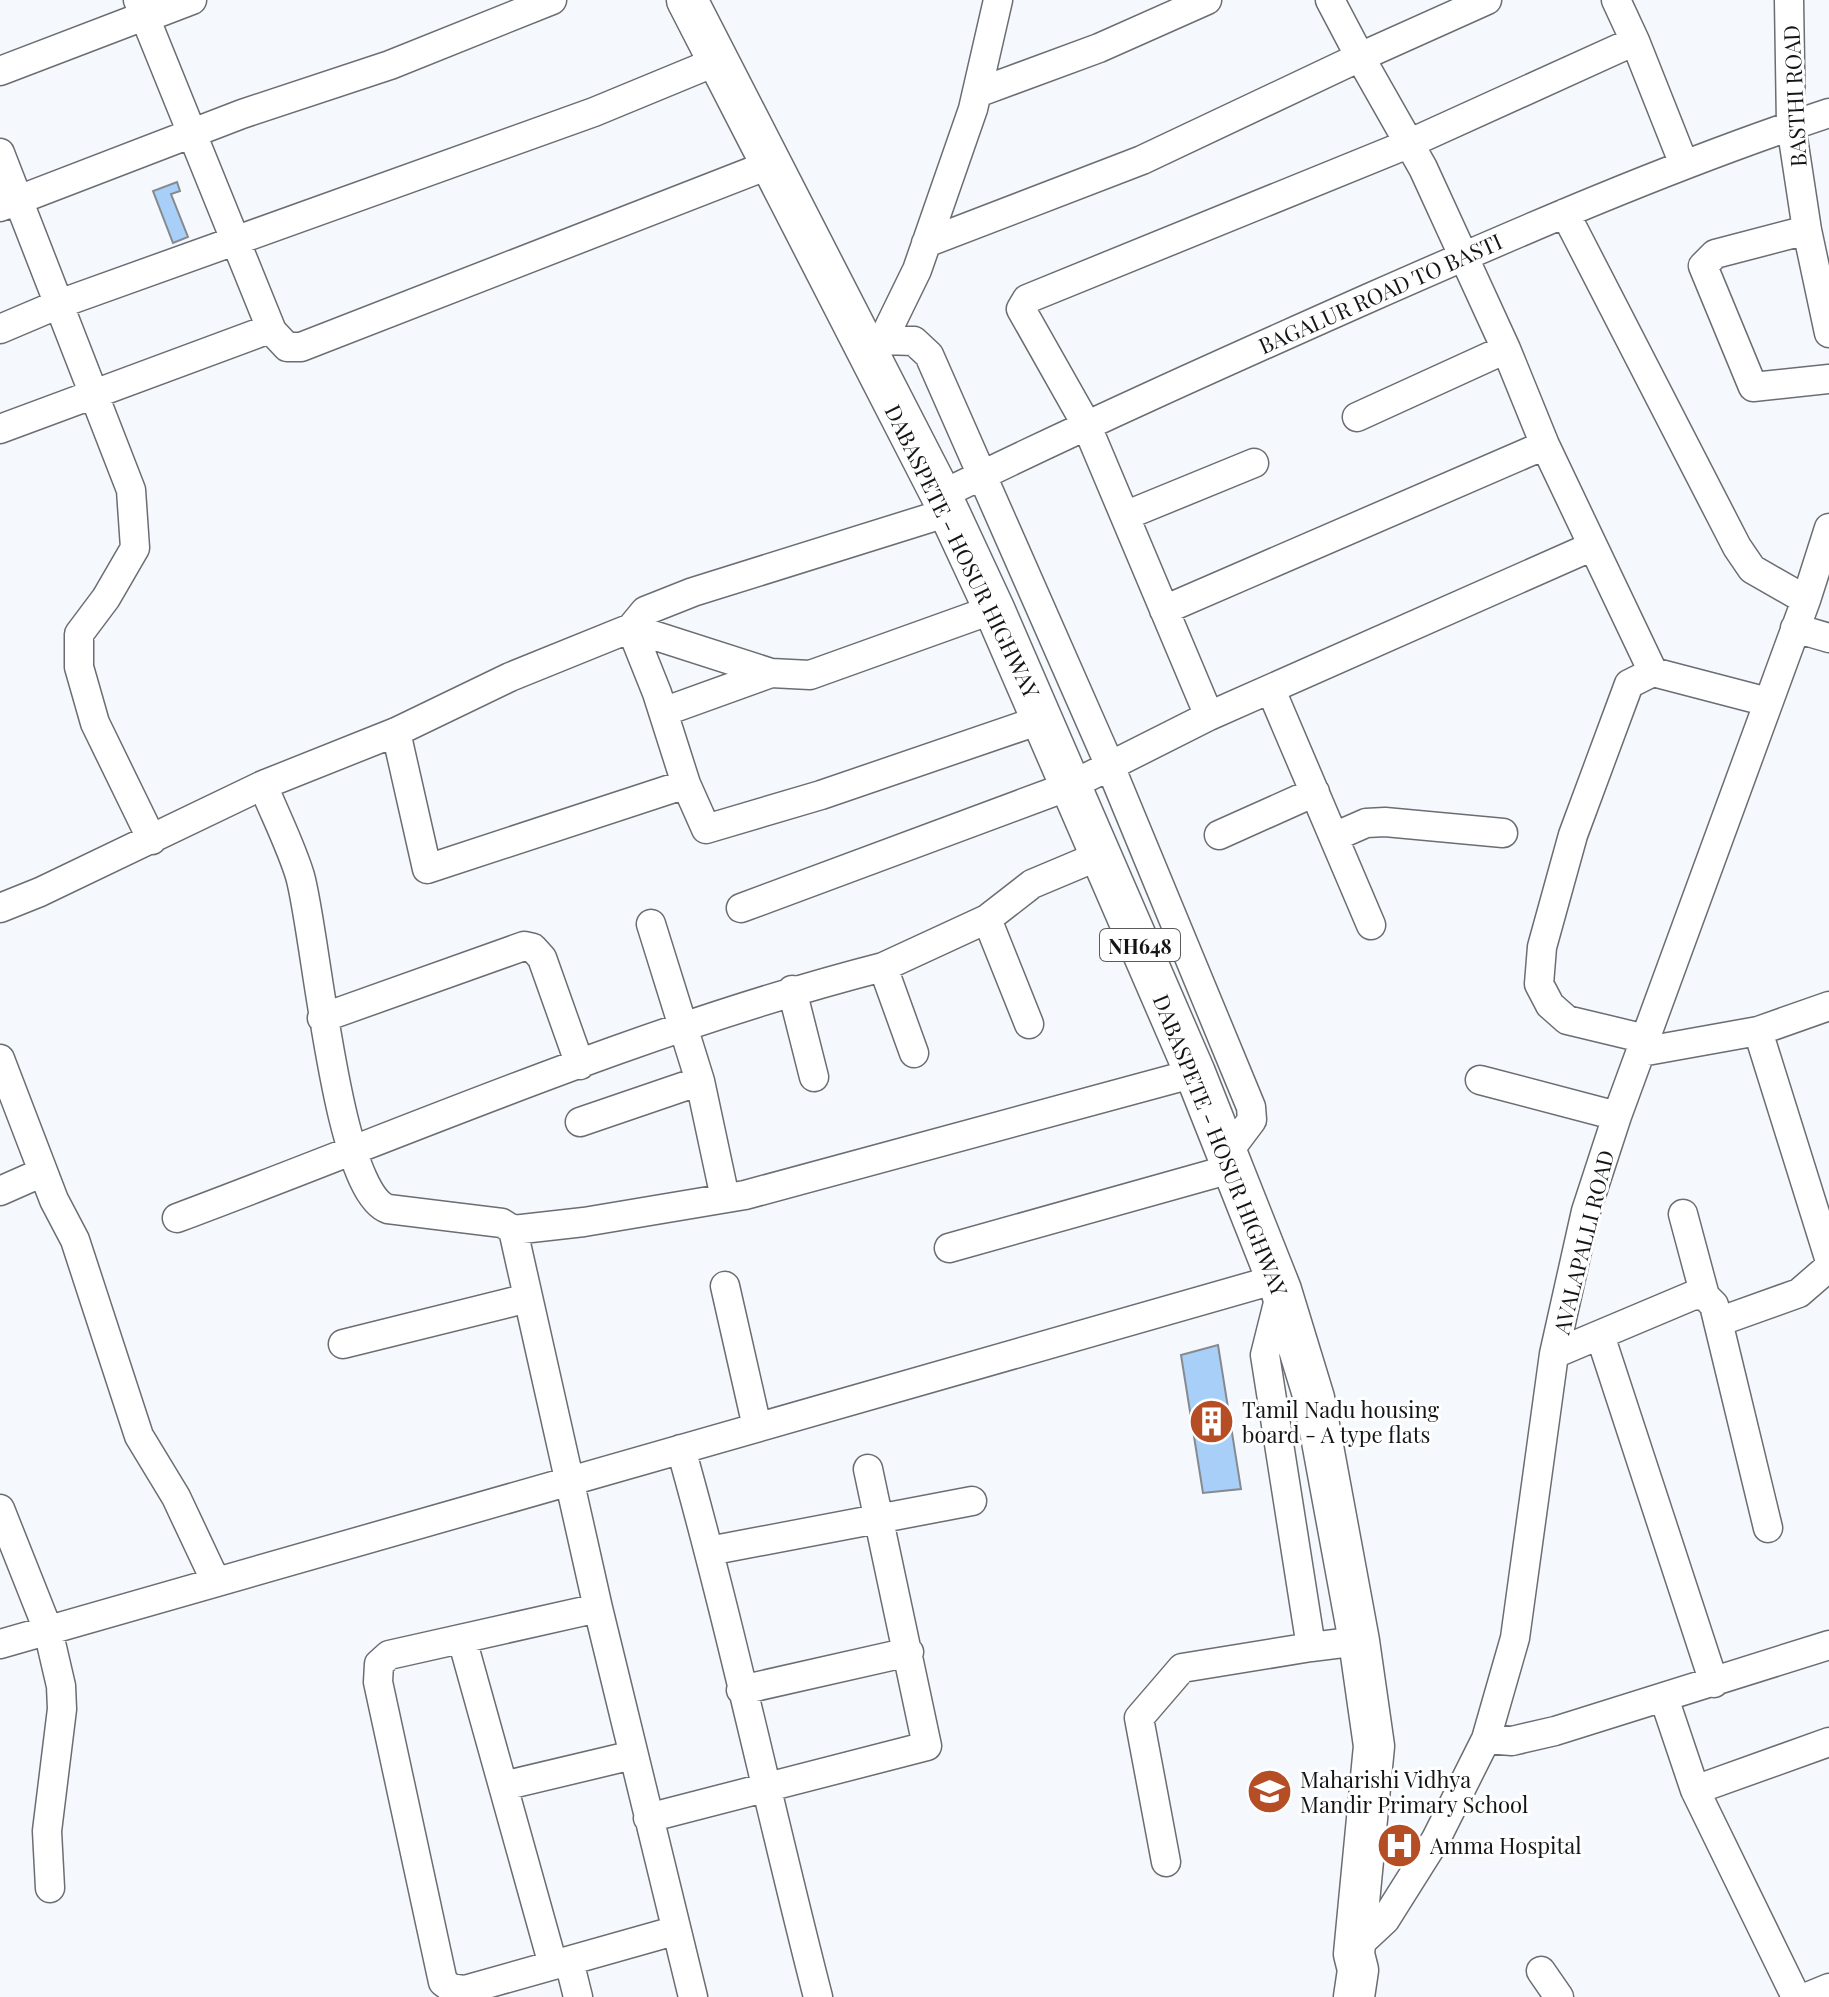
<svg xmlns="http://www.w3.org/2000/svg" width="1829" height="1997" viewBox="0 0 1829 1997" font-family="'Playfair Display',serif">
<style>
.building{fill:#a7cff8;stroke:#868a8e;stroke-width:2}
.lines{fill:none;stroke-linecap:round;stroke-linejoin:round}
.minor-casing{stroke:#6a6d71;stroke-width:31}
.highway-casing{stroke:#6a6d71;stroke-width:43}
.minor{stroke:#fff;stroke-width:28}
.highway{stroke:#fff;stroke-width:40}
.labels{text-anchor:middle;dominant-baseline:central;stroke-width:6;stroke-linejoin:round;paint-order:stroke}
.shield{fill:#fff;stroke:#5a5b5d;stroke-width:2}
.shield-label{font-size:20px;font-weight:bold;fill:#141517}
.street-label{font-size:22px;fill:#141517;stroke:#fff}
.poi-label{font-size:22px;fill:#141517;stroke:#fff;text-anchor:start}
</style>
<rect width="100%" height="100%" fill="#f5f9fd"/>
<!-- building -->
<path class="building" d="M177,182L180,191L171,194L188,237L173,243L153,191Z
M1218,1345L1241,1489L1203,1493L1181,1355Z
M1412,1836L1414,1851L1386,1856L1385,1840Z"/>
<g class="lines">
<defs>
<path id="minor" d="M138,0L272,331
M1487,0L1360,57L1423,168L1506,349L1545,445L1653,672L1768,702
M1616,0L1635,41
M1789,0L1791,125L1807,230L1829,333
M145,18L192,0
M0,71L144,16
M977,93L1099,48L1207,0
M0,153L131,490L135,548L106,598L79,634V667L95,723L152,840
M0,207L242,114L390,65L552,0
M1565,213L1737,547L1752,569L1806,600
M1807,230L1715,254L1703,266L1753,387L1829,379
M926,243L1142,160L1360,57L1330,0
M0,329L59,304L594,112L720,60
M883,340L914,341L929,355L1110,766L1251,1107L1252,1120L1228,1152
M876,354L917,270L973,109L998,0
M1357,417L1506,349
M0,429L264,331H272L287,347H301L771,164
M941,495C1082,426 1225,362 1369,298C1521,231 1672,165 1829,113
M1127,515L1254,463
M1164,610L1545,445
M1795,628L1829,638
M1271,690L1371,925
M663,712L771,673
M1209,716L1086,424L1021,309L1027,299L1408,144L1635,41L1683,162
M396,732L427,869L686,784L706,829L821,795L1043,719
M686,784L657,693L631,628L645,611L693,592L949,512
M263,785C275,815 291,846 300,876C316,931 336,1191 388,1209L502,1223L513,1230L598,1608L693,1997
M1219,835L1315,792
M1334,837L1366,823L1385,822L1503,833
M0,908L40,892L263,785L396,732L510,677L631,628L771,673L810,675L994,609
M741,908L1072,785L1209,716L1593,546
M987,919L1029,1024
M651,924L700,1081L725,1198
M883,967L987,919L1032,884L1101,855
M792,990L814,1077
M1829,1006L1758,1031L1829,1258
M322,1018L524,946L533,948L542,958L580,1065
M1646,1039L1567,1020L1550,1005L1539,984L1542,947L1573,835L1629,684L1653,672
M1641,1052L1758,1031
M0,1059L54,1200L75,1240L139,1436L176,1497L216,1582
M1480,1080L1617,1116
M580,1122L700,1081
M0,1191L43,1172
M1683,1214L1705,1296
M177,1218C410,1131 641,1029 883,967L914,1053
M513,1230L584,1222L745,1195L1195,1073
M949,1248L1234,1168
M725,1286L757,1427
M1281,1291L1265,1355L1311,1647L1359,1641
M1718,1322L1799,1293L1829,1267
M1600,1335L1714,1683
M343,1344L528,1298
M1554,1354L1694,1295L1705,1296L1714,1305L1768,1528
M681,1449C732,1630 771,1815 818,1997
M0,1509L48,1630L61,1686L62,1709L47,1831L50,1888
M709,1551L972,1501
M598,1608L389,1655L379,1664L378,1682L443,1982L451,1988L465,1990L674,1931
M462,1639L553,1965
M0,1644L1277,1279
M741,1690L909,1652
M1664,1698L1695,1790L1796,1997
M1486,1739L1512,1741L1555,1731L1829,1645
M503,1786L633,1755
M1695,1790L1829,1742
M648,1818L927,1746L868,1469
M1166,1862L1139,1718L1182,1668L1311,1647
M1355,1948L1385,1920L1436,1839L1486,1739L1515,1638L1554,1354L1586,1211L1617,1116L1806,600L1829,528
M569,1961L578,1997
M1541,1971L1559,1997
M1807,1997L1829,1988"/>
<path id="highway" d="M687,0L941,495L994,609L1195,1073L1281,1290L1314,1398L1359,1641L1374,1746L1354,1954L1358,1970L1354,1997"/>
</defs>
<!-- minor casing -->
<use href="#minor" class="minor-casing"/>
<!-- highway casing -->
<use href="#highway" class="highway-casing"/>
<!-- minor -->
<use href="#minor" class="minor"/>
<!-- highway -->
<use href="#highway" class="highway"/>
</g>
<!-- icons -->
<defs>
<symbol id="building-disc" viewBox="-11 -11 22 22"><circle r="9.5" fill="#b54e25" stroke="#fff"/><path d="M-4-6H4V6H1V3H-1V6H-4ZM-2.5-4.3h1.7v1.8h-1.7ZM.8-4.3h1.7v1.8H.8ZM-2.5-1h1.7V.8h-1.7ZM.8-1h1.7V.8H.8Z" fill="#fff"/></symbol>
<symbol id="school-disc" viewBox="-11 -11 22 22"><circle r="9.5" fill="#b54e25" stroke="#fff"/><path d="M0-5L7-2L0 1L-7-2ZM-4 1L0 2.5L4 1V4Q0 6-4 4Z" fill="#fff"/></symbol>
<symbol id="hospital-disc" viewBox="-11 -11 22 22"><circle r="9.5" fill="#b54e25" stroke="#fff"/><path d="M-5-5h3v3.5h4V-5h3V5h-3V1.5h-4V5h-3Z" fill="#fff"/></symbol>
</defs>
<g fill-rule="evenodd">
<use href="#building-disc" x="1186" y="1396" width="51" height="51"/>
<use href="#school-disc" x="1244" y="1766" width="51" height="51"/>
<use href="#hospital-disc" x="1374" y="1820" width="51" height="51"/>
</g>
<g class="labels">
<!-- shield labels -->
<rect class="shield" x="1100" y="929" width="80" height="32" rx="6"/>
<g class="shield-label">
<text x="1140" y="945">NH648</text>
</g>
<!-- street labels -->
<g class="street-label">
<text transform="translate(1794 96) rotate(-93)">BASTHI ROAD</text>
<text transform="translate(1380 293) rotate(-24)">BAGALUR ROAD TO BASTI</text>
<text transform="translate(963 551) rotate(64)">DABASPETE - HOSUR HIGHWAY</text>
<text transform="translate(1221 1145) rotate(68)">DABASPETE - HOSUR HIGHWAY</text>
<text transform="translate(1583 1242) rotate(-76)">AVALAPALLI ROAD</text>
</g>
<!-- poi labels -->
<g class="poi-label">
<text x="1242" y="1409">Tamil Nadu housing<tspan x="1242" dy="25">board - A type flats</tspan></text>
<text x="1300" y="1779">Maharishi Vidhya<tspan x="1300" dy="25">Mandir Primary School</tspan></text>
<text x="1430" y="1845">Amma Hospital</text>
</g>
</g>
</svg>
